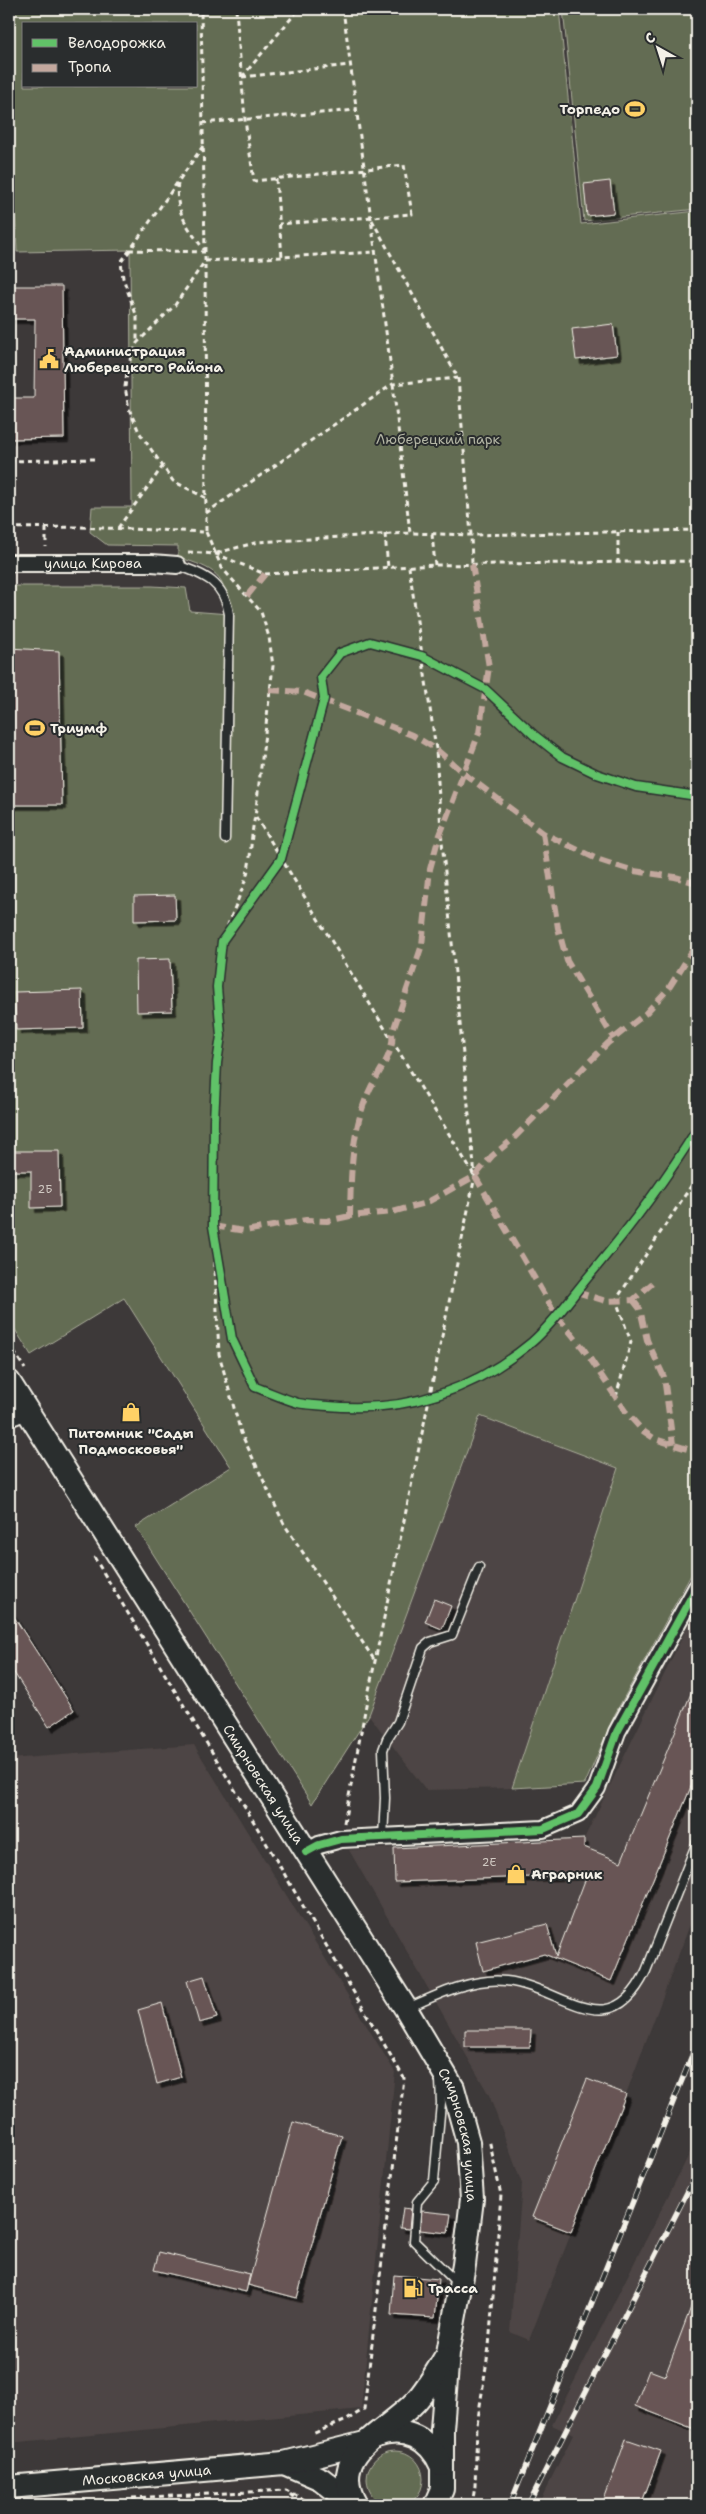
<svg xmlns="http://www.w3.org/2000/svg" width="706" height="2514" viewBox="0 0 706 2514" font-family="'Shantell Sans',sans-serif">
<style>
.built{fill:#4d4544}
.green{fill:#646c52;stroke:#acae9d;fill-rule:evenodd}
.building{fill:#685554;stroke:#f4f1e8;filter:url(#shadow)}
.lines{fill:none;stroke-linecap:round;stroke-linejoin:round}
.lane-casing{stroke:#f4f1e8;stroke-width:11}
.street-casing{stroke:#f4f1e8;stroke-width:20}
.secondary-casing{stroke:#f4f1e8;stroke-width:26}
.path{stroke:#f4f1e8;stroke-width:3;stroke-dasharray:5 4;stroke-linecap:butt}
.lane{stroke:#2a2d2e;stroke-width:8}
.street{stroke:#2a2d2e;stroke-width:16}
.secondary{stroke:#2a2d2e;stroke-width:22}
.rail-casing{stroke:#f4f1e8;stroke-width:5.5}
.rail{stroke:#2a2d2e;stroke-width:4;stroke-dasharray:11;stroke-linecap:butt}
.quiet{stroke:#c3a89e;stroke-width:6;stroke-dasharray:12 6;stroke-linecap:butt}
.cycleway-casing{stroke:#2a2d2e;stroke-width:11}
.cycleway{stroke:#61c268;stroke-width:8}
.labels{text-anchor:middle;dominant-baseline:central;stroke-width:4;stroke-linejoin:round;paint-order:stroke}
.number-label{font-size:11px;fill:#d1cac3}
.poi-label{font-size:14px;font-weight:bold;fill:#f4f1e8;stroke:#2a2d2e;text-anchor:start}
.park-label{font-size:14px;fill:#b3b5a4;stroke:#2a2d2e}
.street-label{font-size:14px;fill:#f4f1e8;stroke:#2a2d2e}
</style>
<defs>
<filter id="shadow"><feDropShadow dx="4.5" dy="4.5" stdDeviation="0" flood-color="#0009"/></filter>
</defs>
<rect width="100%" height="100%" fill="#3d3939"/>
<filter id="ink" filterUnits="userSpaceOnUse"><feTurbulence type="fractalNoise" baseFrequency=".02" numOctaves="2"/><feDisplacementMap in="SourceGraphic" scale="10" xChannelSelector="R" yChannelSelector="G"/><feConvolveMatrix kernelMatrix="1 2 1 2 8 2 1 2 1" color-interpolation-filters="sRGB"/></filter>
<g filter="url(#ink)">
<!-- built -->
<path class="built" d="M480,1416L618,1468L512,1788L426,1790L369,1715Z
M697,1607V1906L626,2094L529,2340L510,2332L522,2184L489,2095L349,1850L584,1839Z
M194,1745L395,2072L361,2409L9,2443V1759Z
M697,2139V2505H538L573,2435L552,2425Z"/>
<!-- green -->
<path class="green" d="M9,9H559L581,224L697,211V1564L615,1714L585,1784L512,1788L618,1468L480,1416L369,1715L312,1804L136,1527L231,1467L124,1298L31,1355L9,1320V586H152L186,588L190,611L229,614C225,572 216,570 178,557V546L107,545L90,532L92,507H132L130,250L17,252L9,82ZM24,24H196V86H24Z
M563,9H697V209L584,221Z
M367 2479a28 28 0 1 1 56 0a28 28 0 1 1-56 0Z"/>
<!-- building -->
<path class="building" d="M610,181L614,213L587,216L584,184Z
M9,286H62L64,438L9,439V398H34L35,319H9Z
M613,324L617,355L576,360L572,329Z
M9,648L59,651L62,805H9Z
M175,895L176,920L134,921V896Z
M170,959L172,1011L137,1012L136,960Z
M82,990L83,1028L16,1030L15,992Z
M9,1151H59L60,1207L31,1208V1171H9Z
M434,1599L451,1606L442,1629L425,1622Z
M9,1609L74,1710L49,1727L9,1665Z
M697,1679V1772L611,1981L544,1954L483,1971L476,1942L547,1924L556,1957L587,1875L395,1882L394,1848L584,1839V1847L621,1862Z
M204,1976L217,2018L199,2023L187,1981Z
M162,2003L181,2077L157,2084L138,2010Z
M465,2030H531L530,2047H465Z
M587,2079L626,2094L571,2232L532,2217Z
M293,2122L342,2136L297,2298L248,2285Z
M403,2208L411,2209L409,2229L400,2228Z
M422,2211L451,2214L448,2233L420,2230Z
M159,2252L250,2274L246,2292L154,2270Z
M394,2275L439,2279L435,2318L391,2315Z
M696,2294H697V2430L635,2406L649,2370L665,2376Z
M626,2439L661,2451L641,2505H602Z"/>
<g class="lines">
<defs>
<path id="lane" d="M177,565C205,575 224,582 229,614L225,839
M383,1838L385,1798L383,1750L387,1739L398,1722L423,1648L430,1642L452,1635L479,1567
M408,2008C437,1995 473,1977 506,1981C563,1987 609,2048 646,1971L697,1842
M440,2080L441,2103L434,2181L417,2202L414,2241L457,2283"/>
<g id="street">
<path id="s1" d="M9,563H152L177,565"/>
<path d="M9,1418L26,1411"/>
<path d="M306,1852L319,1845L341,1839L543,1829L578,1814L597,1788L617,1732L697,1587"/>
</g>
<g id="secondary">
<path id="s2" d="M9,1382L406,2009L453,2088L468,2142L472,2199L464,2265L448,2353L442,2429V2489L435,2505"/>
<path d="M376,2436C405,2426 429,2438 441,2465"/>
<path d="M284,2463L321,2479L354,2505"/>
<path id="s3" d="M9,2487L284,2463L365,2443"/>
<path d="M356,2505C326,2453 386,2433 415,2402C427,2389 436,2373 445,2358"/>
</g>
</defs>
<!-- lane casing -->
<use href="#lane" class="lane-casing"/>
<!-- street casing -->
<use href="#street" class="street-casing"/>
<!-- secondary casing -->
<use href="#secondary" class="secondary-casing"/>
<!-- path -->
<path class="path" d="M236,9L245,120L254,181L404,165L412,214L279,224
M343,9L393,384L410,533
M242,77L350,65
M242,77L299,9
M202,123L356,110
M203,146L130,250L205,252
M276,179L282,257
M178,183C174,212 189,229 205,251
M372,220L458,378L471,535L472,564
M130,250L121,262L123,278L137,317V343
M9,461L94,459
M206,498L173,481L139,432L129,409L125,387L128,365L137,343L175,305L205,261L375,252
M206,513L393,384L458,378
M9,528L78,527L206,532L205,252L201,9
M46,528V547
M118,528L163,466
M206,532L222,568L261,612L269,637L273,666L255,817C250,837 252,858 246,878C239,899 229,920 222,941
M618,532V562
M385,534L388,568
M432,534L435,565
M188,552L216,554L265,574L435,565L697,561
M217,553L258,542L410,533L471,535L697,530
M256,817L474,1175
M213,1226L219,1354L241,1433L284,1524L375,1661
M9,1344L25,1369
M616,1397L631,1342L616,1300L697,1177
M94,1557L238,1795L404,2078L364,2409L347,2420L312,2434
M344,1823L366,1705L475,1176L441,831L436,749L409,567
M290,2494L301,2505
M132,2498L286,2490L314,2505
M472,2505L475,2486L477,2425L489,2347L501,2195L489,2139"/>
<!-- lane -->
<use href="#lane" class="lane"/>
<!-- street -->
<use href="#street" class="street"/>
<!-- secondary -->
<use href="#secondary" class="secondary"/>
<defs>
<path id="rail" d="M510,2505L697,2043
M528,2505L697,2173"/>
</defs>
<!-- rail casing -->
<use href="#rail" class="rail-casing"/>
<!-- rail -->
<use href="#rail" class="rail"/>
<!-- quiet -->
<path class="quiet" d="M472,564L489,667L479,733L438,840L430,869L422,945L392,1034C395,1051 379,1072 371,1087C351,1128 351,1172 350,1216L392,1212L426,1203L475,1176L492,1156L513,1139L608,1043L645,1014L669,988L697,943
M247,596L265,574
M269,690L303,692L412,735L436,749L462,772L543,833L599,860L634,871L675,877L697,883
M543,833L558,928L567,961L614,1039
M475,1176L556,1315L583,1348L625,1411L643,1431L655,1439L697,1452
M213,1226L245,1231L306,1220L327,1221L350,1216
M576,1292L606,1301L633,1300L656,1280
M633,1300L640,1309L647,1340L664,1377L673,1444"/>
<defs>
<path id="cycleway" d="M697,796L636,787L597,774L562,757L534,735L485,689L422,656L370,642L340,653L321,677L324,699L281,859L222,941L217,987L221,1036L217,1063L214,1120L213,1226L232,1339L255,1387C269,1392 284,1399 298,1403C307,1405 318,1405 328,1406C404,1413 473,1391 532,1342C555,1322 574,1293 594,1270C631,1226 667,1178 697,1129
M306,1852L319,1845L341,1839L543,1829L578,1814L597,1788L617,1732L697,1587"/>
</defs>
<!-- cycleway casing -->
<use href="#cycleway" class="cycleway-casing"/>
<!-- cycleway -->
<use href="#cycleway" class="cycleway"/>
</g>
</g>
<!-- icons -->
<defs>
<symbol id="stadium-bare" viewBox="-9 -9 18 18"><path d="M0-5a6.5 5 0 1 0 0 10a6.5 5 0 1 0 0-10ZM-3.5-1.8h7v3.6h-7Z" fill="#ffd166" stroke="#2a2d2e" stroke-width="2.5" paint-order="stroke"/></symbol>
<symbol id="civic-bare" viewBox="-9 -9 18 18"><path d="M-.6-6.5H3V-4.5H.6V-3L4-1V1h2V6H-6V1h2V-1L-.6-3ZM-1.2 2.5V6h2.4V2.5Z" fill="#ffd166" stroke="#2a2d2e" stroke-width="2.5" paint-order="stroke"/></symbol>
<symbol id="shop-bare" viewBox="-9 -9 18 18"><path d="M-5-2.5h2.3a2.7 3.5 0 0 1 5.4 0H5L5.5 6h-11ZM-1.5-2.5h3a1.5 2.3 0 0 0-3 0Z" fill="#ffd166" stroke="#2a2d2e" stroke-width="2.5" paint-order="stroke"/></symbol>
<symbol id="fuel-bare" viewBox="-9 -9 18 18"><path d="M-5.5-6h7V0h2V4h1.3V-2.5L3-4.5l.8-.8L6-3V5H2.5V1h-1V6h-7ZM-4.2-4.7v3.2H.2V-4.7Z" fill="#ffd166" stroke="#2a2d2e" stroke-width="2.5" paint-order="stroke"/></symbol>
</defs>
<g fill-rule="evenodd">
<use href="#stadium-bare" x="621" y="95" width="28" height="28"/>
<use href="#civic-bare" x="35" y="345" width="28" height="28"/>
<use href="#stadium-bare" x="21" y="714" width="28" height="28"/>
<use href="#shop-bare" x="117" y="1398" width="28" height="28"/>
<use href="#shop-bare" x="502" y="1860" width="28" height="28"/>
<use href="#fuel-bare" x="399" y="2274" width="28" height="28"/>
</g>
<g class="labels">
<!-- number labels -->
<g class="number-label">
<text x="45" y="1189">2Б</text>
<text x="489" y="1862">2Е</text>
</g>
<!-- poi labels -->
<g class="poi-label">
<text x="620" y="109" text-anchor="end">Торпедо</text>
<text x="64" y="351">Администрация<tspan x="64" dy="16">Люберецкого Района</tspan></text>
<text x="50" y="728">Триумф</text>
<text x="131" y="1433" text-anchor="middle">Питомник "Сады<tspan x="131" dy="16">Подмосковья"</tspan></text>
<text x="531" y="1874">Аграрник</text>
<text x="428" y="2288">Трасса</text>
</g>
<!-- park labels -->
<g class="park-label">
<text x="438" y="439">Люберецкий парк</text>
</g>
<!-- street labels -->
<g class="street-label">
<text stroke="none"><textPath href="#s1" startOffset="84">улица Кирова</textPath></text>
<text stroke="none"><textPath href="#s2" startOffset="476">Смирновская улица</textPath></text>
<text stroke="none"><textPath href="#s2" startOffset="881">Смирновская улица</textPath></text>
<text stroke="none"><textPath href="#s3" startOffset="138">Московская улица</textPath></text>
</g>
</g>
<!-- margin -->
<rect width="706" height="2514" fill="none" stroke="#2a2d2e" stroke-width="30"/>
<rect x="15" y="15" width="676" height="2484" fill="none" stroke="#f4f1e8" stroke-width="2" filter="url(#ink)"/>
<!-- legend -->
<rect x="22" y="22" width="175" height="65" fill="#2a2d2e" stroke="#7b7b78"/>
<rect x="32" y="39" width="25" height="8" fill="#61c268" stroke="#7b7b78"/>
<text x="68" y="48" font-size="15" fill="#f4f1e8">Велодорожка</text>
<rect x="32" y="64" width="25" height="8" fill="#c3a89e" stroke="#7b7b78"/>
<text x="68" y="72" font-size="15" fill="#f4f1e8">Тропа</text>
<!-- north arrow -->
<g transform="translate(658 48) rotate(321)" stroke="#2a2d2e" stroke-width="4" paint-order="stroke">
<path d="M0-4L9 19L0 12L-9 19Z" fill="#f4f1e8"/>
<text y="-8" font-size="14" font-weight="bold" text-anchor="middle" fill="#f4f1e8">С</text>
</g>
</svg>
